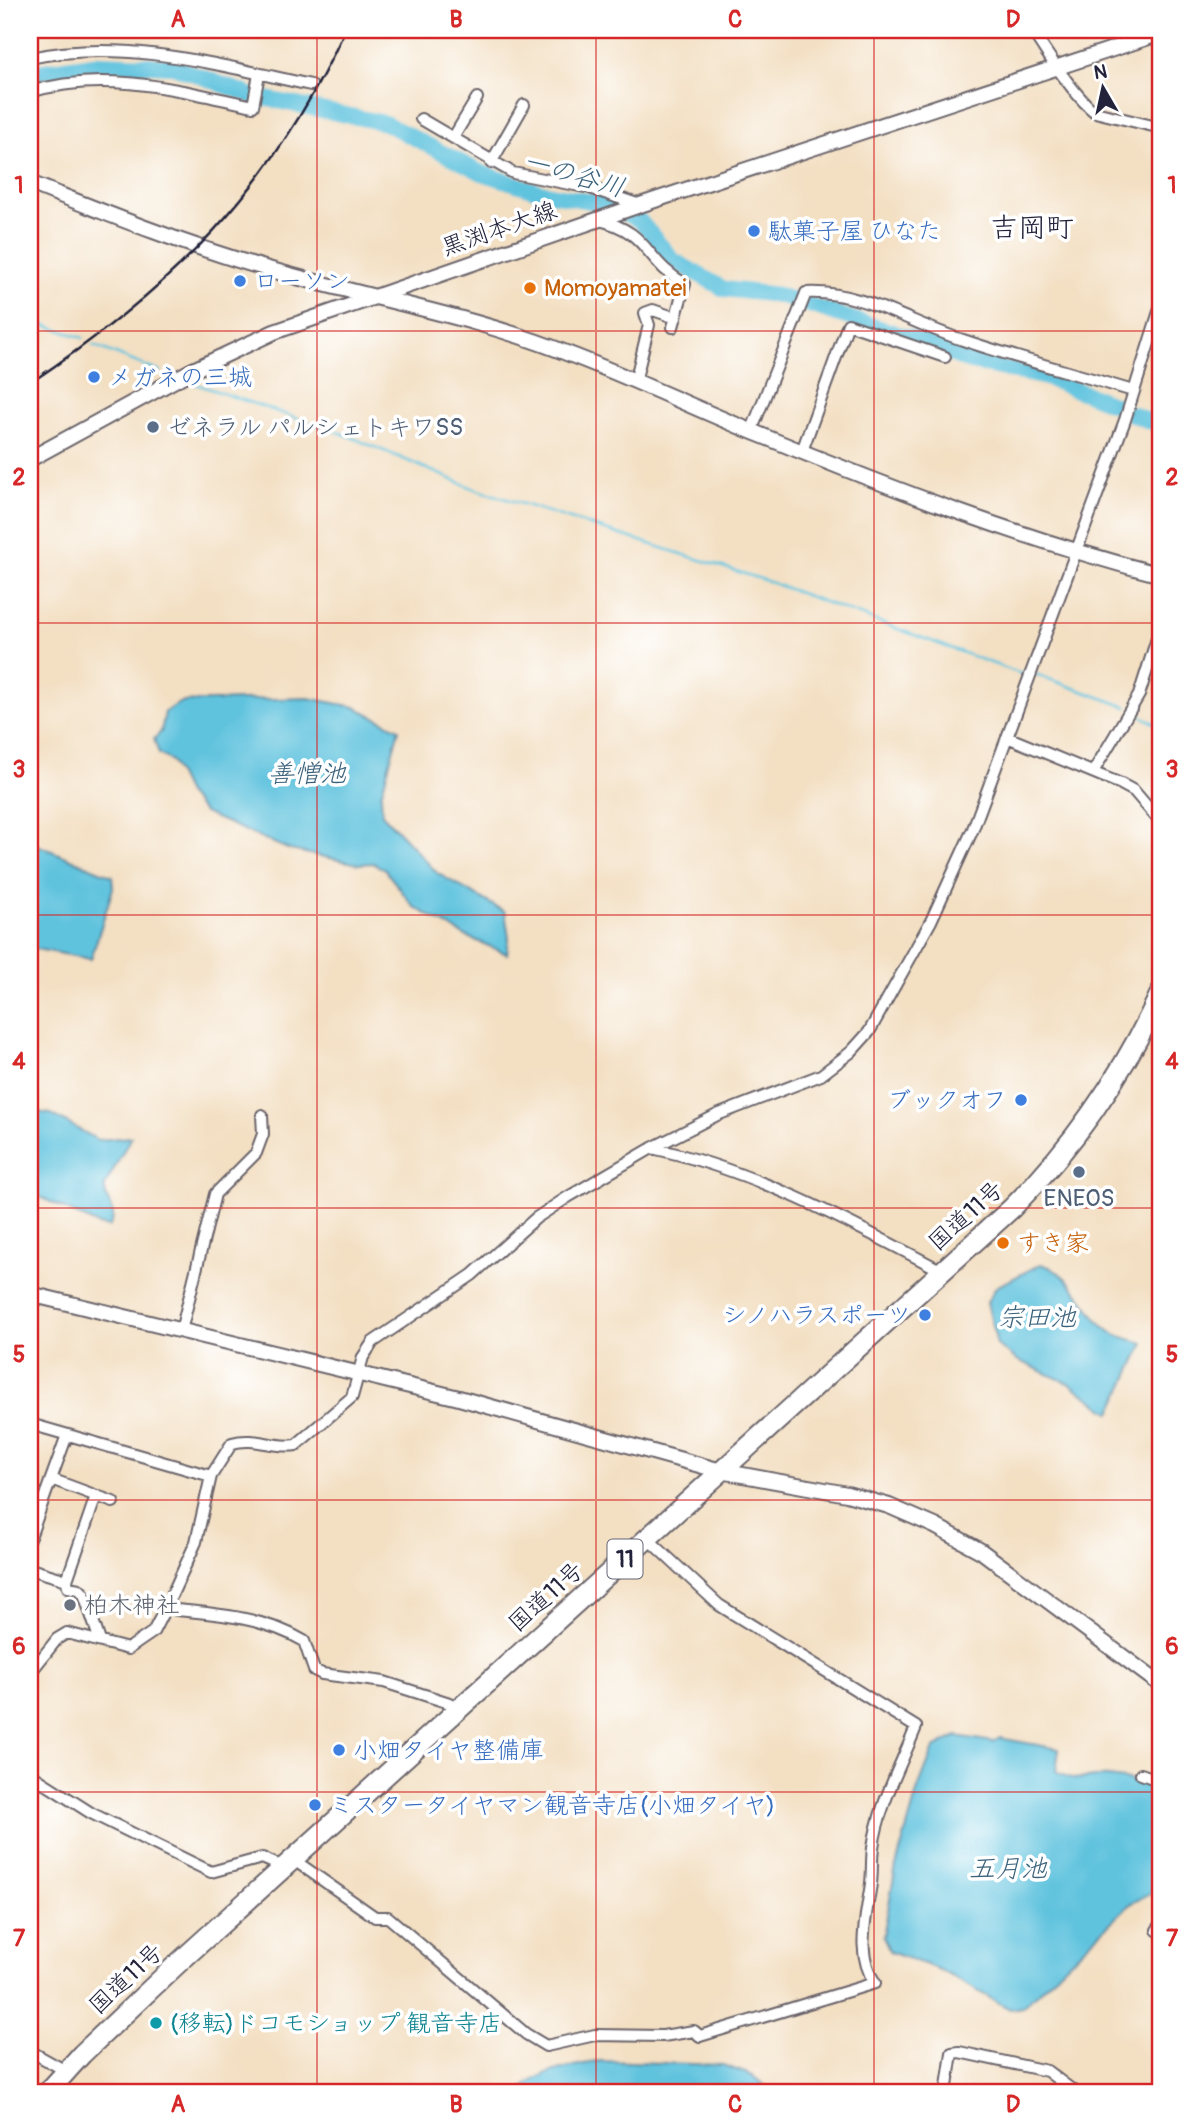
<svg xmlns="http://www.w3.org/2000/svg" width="1191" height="2123" viewBox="0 0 1191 2123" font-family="Pangolin,'Klee One',sans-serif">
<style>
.water{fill:#60c3de;stroke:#41728c;stroke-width:2}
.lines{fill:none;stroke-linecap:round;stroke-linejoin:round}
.stream{stroke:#60c3de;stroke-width:2.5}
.river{stroke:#60c3de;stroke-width:16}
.street-casing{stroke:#6b646a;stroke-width:14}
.secondary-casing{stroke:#6b646a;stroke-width:18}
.highway-casing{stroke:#6b646a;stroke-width:23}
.street{stroke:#fff;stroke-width:10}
.secondary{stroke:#fff;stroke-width:14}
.highway{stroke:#fff;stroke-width:19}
.rail{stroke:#22223b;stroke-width:2.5}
.grid{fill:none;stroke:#d62828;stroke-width:2;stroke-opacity:0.55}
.shop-dot{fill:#3f7fe0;stroke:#fff;stroke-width:2.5}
.food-dot{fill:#e8710a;stroke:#fff;stroke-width:2.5}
.service-dot{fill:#5c6f8a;stroke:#fff;stroke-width:2.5}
.worship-dot{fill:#6b7280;stroke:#fff;stroke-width:2.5}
.culture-dot{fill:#0f9aa8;stroke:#fff;stroke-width:2.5}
.labels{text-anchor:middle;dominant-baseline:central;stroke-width:7;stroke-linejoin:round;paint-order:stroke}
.shield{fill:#fff;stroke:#646476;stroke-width:2}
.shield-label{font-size:23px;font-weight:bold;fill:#22223b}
.street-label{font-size:24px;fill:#22223b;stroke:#fff}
.shop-label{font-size:24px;fill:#366cbe;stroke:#fff;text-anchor:start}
.food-label{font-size:24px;fill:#c56008;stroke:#fff;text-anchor:start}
.service-label{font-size:24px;fill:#4e5e75;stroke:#fff;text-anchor:start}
.worship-label{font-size:24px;fill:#5b616d;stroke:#fff;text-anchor:start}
.culture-label{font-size:24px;fill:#0d838f;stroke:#fff;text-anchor:start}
.water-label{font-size:26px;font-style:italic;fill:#3b627c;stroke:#fff}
.quarter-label{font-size:28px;fill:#22223b;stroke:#fff}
.neatline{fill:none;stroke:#d62828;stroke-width:2.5}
.grid-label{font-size:23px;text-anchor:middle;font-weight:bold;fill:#d62828}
</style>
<rect width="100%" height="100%" fill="#fff"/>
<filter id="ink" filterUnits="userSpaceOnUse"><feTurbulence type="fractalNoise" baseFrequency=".0143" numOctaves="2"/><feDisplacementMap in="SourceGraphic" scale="14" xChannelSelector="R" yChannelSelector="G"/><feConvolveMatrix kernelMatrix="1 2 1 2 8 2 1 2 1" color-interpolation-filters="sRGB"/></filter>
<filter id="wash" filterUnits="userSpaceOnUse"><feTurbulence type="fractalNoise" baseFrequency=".00686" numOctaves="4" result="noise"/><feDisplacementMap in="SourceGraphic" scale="28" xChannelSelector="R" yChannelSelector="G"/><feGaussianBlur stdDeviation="1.57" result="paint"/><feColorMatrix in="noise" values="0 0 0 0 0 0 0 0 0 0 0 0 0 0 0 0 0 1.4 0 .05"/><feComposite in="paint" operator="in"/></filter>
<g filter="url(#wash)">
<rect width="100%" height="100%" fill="#f3dfc2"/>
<!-- water -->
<path class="water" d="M308,698L355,707L399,729L381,795L382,814L437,873L505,912L509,938L507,954L466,936L414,907L385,870L373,863L359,864L290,850L204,813L187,794L171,761L159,754L154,739L161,732L165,712L181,702Z
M30,842L112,876L113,888L91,959L30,948Z
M30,1111L51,1114L98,1140L131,1137L105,1185C102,1202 121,1209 109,1227L98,1225L30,1192Z
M1041,1264C1072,1273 1082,1304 1103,1326C1113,1336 1131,1339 1144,1343L1111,1413L1070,1384L1017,1360L997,1345L987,1302L996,1287Z
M957,1736L993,1742L1000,1738L1059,1749L1056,1771C1078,1785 1086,1775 1109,1777C1128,1779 1144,1782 1161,1791V1887L1129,1905L1022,2007L1010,2009L940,1970L890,1952L883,1937L896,1866L918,1789L934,1748Z
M600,2061L723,2065L753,2076L773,2093H519C534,2071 575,2066 600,2061Z"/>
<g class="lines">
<!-- stream -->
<path class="stream" d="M30,320L83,338
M93,345L160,372
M193,383L346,435L475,489L764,580L1021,674L1026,672
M1035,674L1127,707
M1135,712L1161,727"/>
<!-- river -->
<path class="river" d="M30,73L100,63L173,66L253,96L385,123L482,173L541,192L604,204L639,220L673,260L724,289L778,295L923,342L967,361L1046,378L1123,408
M1132,414L1161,426"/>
</g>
</g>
<g filter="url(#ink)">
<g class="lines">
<defs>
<path id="street" d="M1032,30C1044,50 1077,99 1095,112L1161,128
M30,58C125,38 218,65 311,85
M30,92C104,69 179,90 253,106L259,74
M421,119L513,173L590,188L640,205
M453,138L477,98
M491,163L524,105
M599,220C650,232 644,261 685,284L673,327
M635,382L649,325L645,313L653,310L676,318
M751,432L806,293C861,290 912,324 963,340C1019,359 1077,374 1133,391
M802,451L848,324L945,357
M1007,737L1121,784L1134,791L1157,818
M1093,772L1139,695L1161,626
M652,1148C756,1171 848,1221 942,1271
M181,1331L215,1194L256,1153L263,1134L262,1115
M30,1424L211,1476
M51,1479L113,1502
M30,1537L67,1435
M30,1569L67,1580L96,1496
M67,1580L68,1587L79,1589L84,1594L100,1641
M176,1610C220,1614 265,1618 304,1641L314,1670L322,1674L384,1682L462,1707
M30,1673L57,1639L67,1633L128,1649L153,1632L170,1599L196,1542L211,1476L232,1443C255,1436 275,1449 296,1445L352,1397L363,1357L373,1342L472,1275L536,1218L568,1197L652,1148L717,1115L821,1075L851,1052L869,1032L931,921L973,829L1125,420L1161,305
M30,1774L91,1813L211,1872L262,1858L285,1868
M1141,1774L1161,1781
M294,1860L375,1917H388L526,2034L546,2046L595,2035L663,2036L694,2031L700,2036L875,1983C856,1954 865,1923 870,1890C873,1876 871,1862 873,1848C878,1807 901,1765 916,1727L719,1605L647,1538
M1161,1925L1157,1930L1161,1933
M30,2051L66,2071
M946,2093L952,2053L959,2052L1047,2071L1076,2093"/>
<path id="secondary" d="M30,183C108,214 187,246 268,269C367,298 472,315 569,354C635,379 698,410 763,436C893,489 1025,540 1161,575
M30,459L191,371L274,332L640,205L1161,33
M30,1294L459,1398L721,1471L847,1494L889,1506L935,1526L981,1551L1161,1685"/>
<path id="highway" d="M47,2093L82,2054L175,1966L1012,1208C1075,1144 1124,1074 1161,992"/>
</defs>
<!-- street casing -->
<use href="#street" class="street-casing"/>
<!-- secondary casing -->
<use href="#secondary" class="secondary-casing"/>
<!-- highway casing -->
<use href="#highway" class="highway-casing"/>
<!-- street -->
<use href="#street" class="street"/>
<!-- secondary -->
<use href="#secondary" class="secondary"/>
<!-- highway -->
<use href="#highway" class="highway"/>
<!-- rail -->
<path class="rail" d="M30,383C173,287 273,189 345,30"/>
</g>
</g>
<!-- grid -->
<path class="grid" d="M317,30V2093M596,30V2093M874,30V2093M30,331H1161M30,623H1161M30,915H1161M30,1208H1161M30,1500H1161M30,1792H1161"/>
<!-- markers -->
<g class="shop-dot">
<circle cx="754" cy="231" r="7"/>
<circle cx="240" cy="281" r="7"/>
<circle cx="94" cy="377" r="7"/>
<circle cx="1021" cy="1100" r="7"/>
<circle cx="925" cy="1315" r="7"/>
<circle cx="339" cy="1750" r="7"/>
<circle cx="315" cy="1805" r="7"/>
</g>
<g class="food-dot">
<circle cx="530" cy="288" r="7"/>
<circle cx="1003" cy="1243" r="7"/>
</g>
<g class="service-dot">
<circle cx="153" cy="427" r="7"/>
<circle cx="1079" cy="1172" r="7"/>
</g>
<circle class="worship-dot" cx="70" cy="1605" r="7"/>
<circle class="culture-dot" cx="156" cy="2023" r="7"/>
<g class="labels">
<!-- shield labels -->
<rect class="shield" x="607.5" y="1539.5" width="35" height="39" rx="5"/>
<g class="shield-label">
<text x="625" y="1559">11</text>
</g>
<!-- street labels -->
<g class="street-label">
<text transform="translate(499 229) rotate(-19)">黒渕本大線</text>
<text transform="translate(966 1216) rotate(-42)">国道11号</text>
<text transform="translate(546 1597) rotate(-42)">国道11号</text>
<text transform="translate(126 1979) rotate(-43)">国道11号</text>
</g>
<!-- shop labels -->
<g class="shop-label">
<text x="768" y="231">駄菓子屋 ひなた</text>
<text x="254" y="281">ローソン</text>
<text x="108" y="377">メガネの三城</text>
<text x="1007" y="1100" text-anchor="end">ブックオフ</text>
<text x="911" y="1315" text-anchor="end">シノハラスポーツ</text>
<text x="353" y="1750">小畑タイヤ整備庫</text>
<text x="329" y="1805">ミスタータイヤマン観音寺店(小畑タイヤ)</text>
</g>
<!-- food labels -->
<g class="food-label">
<text x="544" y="288">Momoyamatei</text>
<text x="1017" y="1243">すき家</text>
</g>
<!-- service labels -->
<g class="service-label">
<text x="167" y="427">ゼネラル パルシェトキワSS</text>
<text x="1079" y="1198" text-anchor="middle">ENEOS</text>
</g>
<!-- worship labels -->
<g class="worship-label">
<text x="84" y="1605">柏木神社</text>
</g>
<!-- culture labels -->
<g class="culture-label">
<text x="170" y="2023">(移転)ドコモショップ 観音寺店</text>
</g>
<!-- water labels -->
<g class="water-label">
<text transform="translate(574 175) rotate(16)">一の谷川</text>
<text x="307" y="774">善憎池</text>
<text x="1037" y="1318">宗田池</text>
<text x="1008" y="1869">五月池</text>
</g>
<!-- quarter labels -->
<g class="quarter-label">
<text x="1032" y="228">吉岡町</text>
</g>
</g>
<!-- margin -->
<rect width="1191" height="2123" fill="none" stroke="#fff" stroke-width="77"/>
<!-- north arrow -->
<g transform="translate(1103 88) rotate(351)" stroke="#ffffff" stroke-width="5" paint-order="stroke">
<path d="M0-5L12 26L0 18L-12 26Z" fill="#22223b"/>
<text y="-10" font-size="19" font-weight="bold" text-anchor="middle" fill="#22223b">N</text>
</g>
<rect x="38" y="38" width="1114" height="2046" class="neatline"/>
<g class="grid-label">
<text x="178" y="27">A</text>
<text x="456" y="27">B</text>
<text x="735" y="27">C</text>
<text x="1013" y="27">D</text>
<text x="19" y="193">1</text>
<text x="1172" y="193">1</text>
<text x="19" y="485">2</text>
<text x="1172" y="485">2</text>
<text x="19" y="777">3</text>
<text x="1172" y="777">3</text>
<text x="19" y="1069">4</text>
<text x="1172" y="1069">4</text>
<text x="19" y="1362">5</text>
<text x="1172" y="1362">5</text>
<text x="19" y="1654">6</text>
<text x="1172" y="1654">6</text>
<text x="19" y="1946">7</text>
<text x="1172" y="1946">7</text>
<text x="178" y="2112">A</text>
<text x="456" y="2112">B</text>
<text x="735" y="2112">C</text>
<text x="1013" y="2112">D</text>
</g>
</svg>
